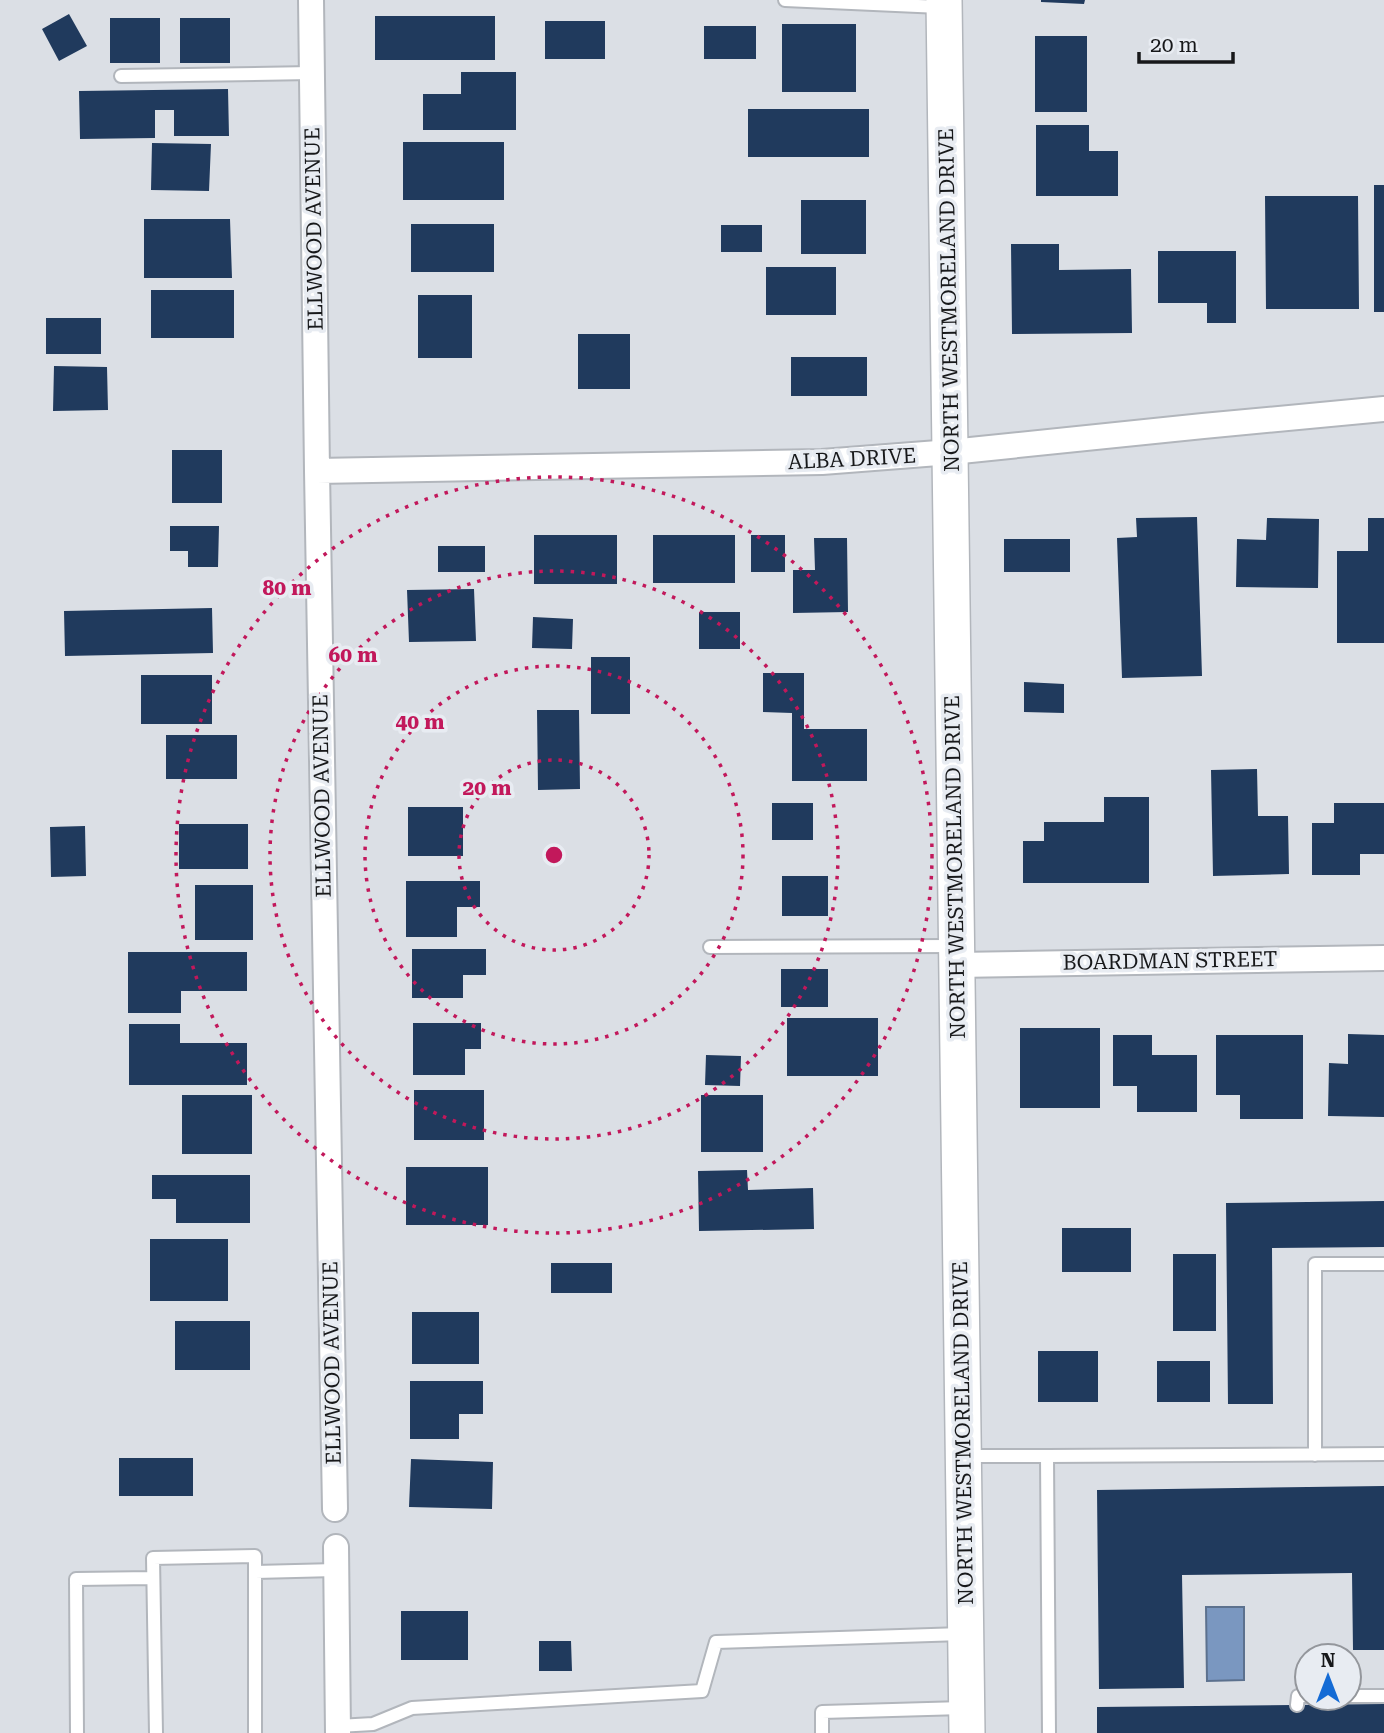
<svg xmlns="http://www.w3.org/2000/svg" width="1384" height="1733" viewBox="0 0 1384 1733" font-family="'Roboto Serif',serif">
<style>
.water{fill:#7a97c0;stroke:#5c718e;stroke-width:2}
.building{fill:#203a5d}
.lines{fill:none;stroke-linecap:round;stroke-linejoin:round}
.lane-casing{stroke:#b2b6bc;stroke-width:16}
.street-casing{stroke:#b2b6bc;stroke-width:28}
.secondary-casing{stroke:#b2b6bc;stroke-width:38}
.lane{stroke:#fff;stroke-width:12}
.street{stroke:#fff;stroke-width:24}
.secondary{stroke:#fff;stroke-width:35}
.ring{fill:none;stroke:#c2185b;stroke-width:3.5;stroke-dasharray:3.5 7}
.labels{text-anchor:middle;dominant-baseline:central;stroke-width:7;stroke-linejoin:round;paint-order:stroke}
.street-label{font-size:21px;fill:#17181a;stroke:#e8ecf2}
.centre{fill:#c2185b;stroke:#e8ecf2;stroke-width:3.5}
.ring-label{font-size:21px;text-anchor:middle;font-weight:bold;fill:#c2185b;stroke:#e8ecf2;stroke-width:7;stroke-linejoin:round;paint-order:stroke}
</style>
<rect width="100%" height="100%" fill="#dbdfe5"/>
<!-- water -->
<path class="water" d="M1206,1607H1244V1680L1207,1681Z"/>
<!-- building -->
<path class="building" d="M1041,0H1085L1084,4L1041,2Z
M69,14L87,46L59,61L42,29Z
M375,16H495V60H375Z
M110,18H160V63H110Z
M180,18H230V63H180Z
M545,21H605V59H545Z
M782,24H856V92H782Z
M704,26H756V59H704Z
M1035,36H1087V112H1035Z
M461,72H516V130H423V94H461Z
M228,89L229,136H174V110H155V138L80,139L79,91Z
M748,109H869V157H748Z
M1036,125H1089V151H1118V196H1036Z
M403,142H504V200H403Z
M152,143L211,144L209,191L151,190Z
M1374,185H1384V312H1374Z
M1265,196H1358L1359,309H1266Z
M801,200H866V254H801Z
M144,219H230L232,278H144Z
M411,224H494V272H411Z
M721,225H762V252H721Z
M1011,244H1059V270L1131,269L1132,333L1012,334Z
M1158,251H1236V323H1207V303H1158Z
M766,267H836V315H766Z
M151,290H234V338H151Z
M418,295H472V358H418Z
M46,318H101V354H46Z
M578,334H630V389H578Z
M791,357H867V396H791Z
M54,366L107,367L108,410L53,411Z
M172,450H222V503H172Z
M1197,517L1202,676L1122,678L1117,538L1137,537L1136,518Z
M1267,518L1319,519L1318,588L1236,587L1237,539L1266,540Z
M1368,518H1384V643H1337V551H1368Z
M170,526H219L218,567H188V551H170Z
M534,535H617V584H534Z
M653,535H735V583H653Z
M751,535H785V572H751Z
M814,538H847L848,612L793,613V570H815Z
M1004,539H1070V572H1004Z
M438,546H485V572H438Z
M474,589L476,641L409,642L407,590Z
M212,608L213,653L65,656L64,611Z
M699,612H740V649H699Z
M533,617L573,619L572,649L532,648Z
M591,657H630V714H591Z
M763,673H804V729H867V781H792V713L763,712Z
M141,675H212V724H141Z
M1024,682L1064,684V713L1024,712Z
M537,710H579L580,789L538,790Z
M166,735H237V779H166Z
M1257,769L1258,816H1288L1289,874L1213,876L1211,770Z
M1104,797H1149V883H1023V841H1044V822H1104Z
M772,803H813V840H772Z
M1334,803H1384V854H1360V875H1312V823H1334Z
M408,807H463V856H408Z
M179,824H248V869H179Z
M85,826L86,876L51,877L50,827Z
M782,876H828V916H782Z
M406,881H480V907H457V937H406Z
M195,885H253V940H195Z
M412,949H486V975H463V998H412Z
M128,952H247V991H181V1013H128Z
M781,969H828V1007H781Z
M787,1018H878V1076H787Z
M413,1023H481V1049H465V1075H413Z
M129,1024H180V1043H247V1085H129Z
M1020,1028H1100V1108H1020Z
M1348,1034L1384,1035V1117L1328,1116L1329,1063L1348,1064Z
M1113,1035H1152V1055H1197V1112H1137V1086H1113Z
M1216,1035H1303V1119H1240V1095H1216Z
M706,1055L741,1056L740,1086L705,1085Z
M414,1090H484V1140H414Z
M182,1095H252V1154H182Z
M701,1095H763V1152H701Z
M406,1167H488V1225H406Z
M747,1170L748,1190L813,1188L814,1229L699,1231L698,1171Z
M152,1175H250V1223H176V1199H152Z
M1384,1201V1247L1272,1248L1273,1404H1228L1226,1203Z
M1062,1228H1131V1272H1062Z
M150,1239H228V1301H150Z
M1173,1254H1216V1331H1173Z
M551,1263H612V1293H551Z
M412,1312H479V1364H412Z
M175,1321H250V1370H175Z
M1038,1351H1098V1402H1038Z
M1157,1361H1210V1402H1157Z
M410,1381H483V1414H459V1439H410Z
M119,1458H193V1496H119Z
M411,1459L493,1462L492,1509L409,1507Z
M1384,1486V1650H1353L1352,1573L1182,1575L1184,1688L1099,1689L1097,1490Z
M401,1611H468V1660H401Z
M539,1641H571L572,1671H539Z
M1384,1704V1733H1097V1707Z"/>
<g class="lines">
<defs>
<path id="lane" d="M785,0L940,7
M121,76L312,73
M710,947L955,946
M1315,1455V1264H1384
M967,1456H1047L1049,1733
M1047,1456L1384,1454
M255,1572L336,1570
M1349,1696H1384
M1297,1705L1298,1696H1307
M338,1726L373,1724L412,1708L702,1691L716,1642L962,1634
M77,1733L76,1579L153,1578
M156,1733L153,1558L255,1556V1733
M822,1733V1712L963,1708"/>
<path id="street" d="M311,0L317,471L335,1509
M317,471L822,462L951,452L1203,426L1384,409
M956,965L1384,958
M336,1547L338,1733"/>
<path id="secondary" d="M944,0L967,1733"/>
</defs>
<!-- lane casing -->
<use href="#lane" class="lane-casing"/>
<!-- street casing -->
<use href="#street" class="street-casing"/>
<!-- secondary casing -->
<use href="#secondary" class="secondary-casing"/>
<!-- lane -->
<use href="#lane" class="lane"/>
<!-- street -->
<use href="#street" class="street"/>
<!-- secondary -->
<use href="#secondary" class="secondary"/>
</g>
<!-- distance rings -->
<g class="ring">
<circle cx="554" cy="855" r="95"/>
<circle cx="554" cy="855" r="189"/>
<circle cx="554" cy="855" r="284"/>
<circle cx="554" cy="855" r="378"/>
</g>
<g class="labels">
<!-- street labels -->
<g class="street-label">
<text transform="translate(314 229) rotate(-91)">ELLWOOD AVENUE</text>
<text transform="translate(949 300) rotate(-91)">NORTH WESTMORELAND DRIVE</text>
<text transform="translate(852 459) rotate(-3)">ALBA DRIVE</text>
<text transform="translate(322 796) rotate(-91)">ELLWOOD AVENUE</text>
<text transform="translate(955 867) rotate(-91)">NORTH WESTMORELAND DRIVE</text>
<text transform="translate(1170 961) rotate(-1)">BOARDMAN STREET</text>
<text transform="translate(332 1363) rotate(-91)">ELLWOOD AVENUE</text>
<text transform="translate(963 1433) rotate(-91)">NORTH WESTMORELAND DRIVE</text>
</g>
</g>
<circle cx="554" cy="855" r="10" class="centre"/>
<g class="ring-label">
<text x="287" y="595">80 m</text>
<text x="353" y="662">60 m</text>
<text x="420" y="729">40 m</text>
<text x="487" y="795">20 m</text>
</g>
<!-- north arrow -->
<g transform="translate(1328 1677)"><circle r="33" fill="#e8ecf2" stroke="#94979c" stroke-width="2"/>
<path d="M0-5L12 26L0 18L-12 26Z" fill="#146bd5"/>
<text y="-10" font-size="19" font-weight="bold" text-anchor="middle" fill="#17181a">N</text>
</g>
<!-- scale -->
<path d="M1139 52v10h94v-10" fill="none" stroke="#17181a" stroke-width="3.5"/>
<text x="1150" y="52" font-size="21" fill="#17181a" stroke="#e8ecf2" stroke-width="5" paint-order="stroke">20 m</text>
</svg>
